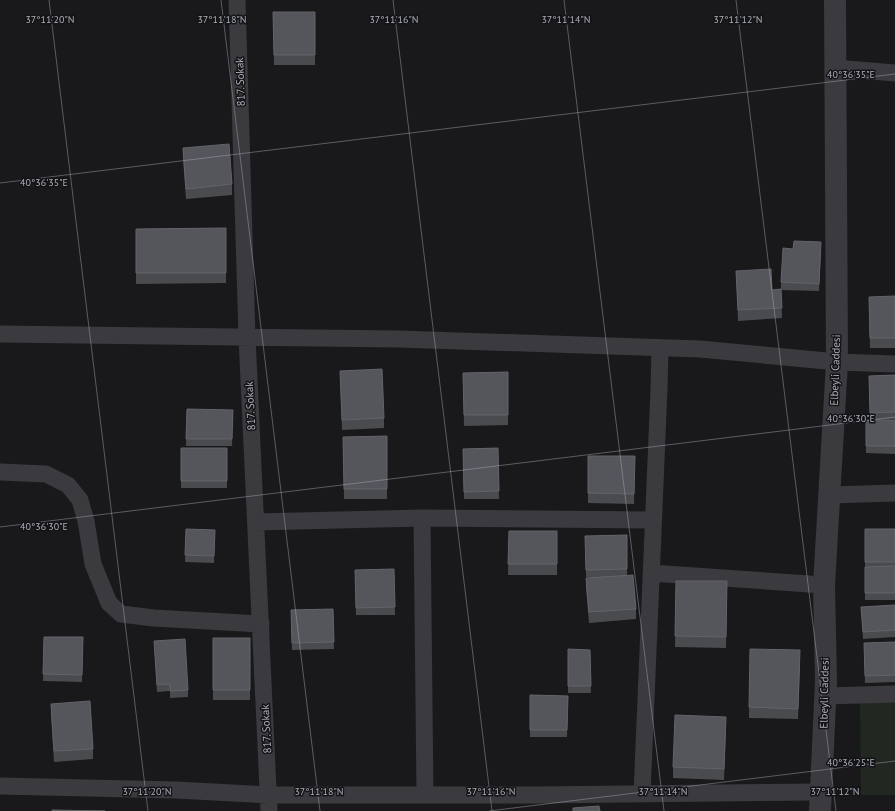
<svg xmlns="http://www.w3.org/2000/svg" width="895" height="811" viewBox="0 0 895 811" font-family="'PT Sans',sans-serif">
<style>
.green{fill:#212822}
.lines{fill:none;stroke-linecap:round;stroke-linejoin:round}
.minor{stroke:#3a3a3f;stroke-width:17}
.tertiary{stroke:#3a3a3f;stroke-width:22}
.wall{fill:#4a4b4f}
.shaded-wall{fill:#323235}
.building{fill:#55565b;stroke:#62646a}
.ticks{fill:none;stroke:#abafba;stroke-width:1;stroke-opacity:0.45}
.labels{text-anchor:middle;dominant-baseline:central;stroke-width:3;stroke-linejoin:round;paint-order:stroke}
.street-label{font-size:11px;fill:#abafba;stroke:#141316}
.ticks-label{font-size:10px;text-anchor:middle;fill:#abafba;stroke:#141316;stroke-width:3;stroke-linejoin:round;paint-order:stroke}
</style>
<rect width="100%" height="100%" fill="#19181b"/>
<!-- green -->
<path class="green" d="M895,700V795H861L860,701Z"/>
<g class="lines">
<!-- minor -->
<path class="minor" d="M237,0L247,337L269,811
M835,68L895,73
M0,334L399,339L700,349L837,362L895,364
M0,472L46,474L68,485L80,500L86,521L93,564L109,603L121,614L154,618L261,624
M830,495L895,493
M422,518L425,795
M256,522L422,518L653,520
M651,573L824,585
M825,696L895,694
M0,786L176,790L269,795H535L821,792
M642,794L659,389L660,348"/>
<!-- tertiary -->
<path class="tertiary" d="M820,811L826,681L824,585L837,362L835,0"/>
</g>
<!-- wall -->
<path class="wall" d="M273,12H315V65H274Z
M183,148L232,184V195L186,199L183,159Z
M226,228V283L136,284V229Z
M821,249L819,291L781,290L782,318L738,321L736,271L772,290L781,289V282Z
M895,296V348H870L869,307Z
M340,371L384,418V428L342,430Z
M508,372V425L464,426L463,373Z
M895,375V419L873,420H895V454L866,453V420H870L869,376Z
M187,409L233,410L232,446H186Z
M387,436V499H344L343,437Z
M181,448H227V488H181Z
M498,448L499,499H464L463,449Z
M588,456H635L634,504L588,503Z
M186,529L215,530L214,563L185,562Z
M865,529H895V600H865Z
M509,531H557V575H508Z
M627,535V575L636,609V619L589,623L586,588V578L603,577H586L585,536Z
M394,569L395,615H356L355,570Z
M676,581H727L726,648L675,647Z
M895,605V637L863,639L861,607Z
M333,609L334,649L292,650L291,610Z
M44,637H83L82,682L43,681Z
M213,638H250V700H213Z
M154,641L188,690V697L170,698V691L157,692Z
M895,642V682L865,683L864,643Z
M568,649L590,650L591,693H568Z
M800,661L798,719L749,718V707Z
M530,695L568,696L567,737H530Z
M51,704L93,749V759L54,762L51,714Z
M726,727L724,780L673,778V767Z"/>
<!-- shaded-wall -->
<path class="shaded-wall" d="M726,717V727L724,780V769Z"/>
<!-- building -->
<path class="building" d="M273,12H315V55H274Z
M229,144L232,184L186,189L183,148Z
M226,228V273H136V229Z
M794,241L821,242L819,284L781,282L783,248L793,249Z
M771,269L772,290L781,289L782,308L738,310L736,271Z
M895,296V338H870L869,297Z
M382,369L384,418L342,420L340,371Z
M508,372V415H464L463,373Z
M895,375V412L870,413L869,376Z
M187,409L233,410L232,439H186Z
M866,420H895V446H866Z
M387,436V489H344L343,437Z
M181,448H227V481H181Z
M498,448L499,491L464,492L463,449Z
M588,456H635L634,494L588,493Z
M186,529L215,530L214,556L185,555Z
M865,529H895V562H865Z
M509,531H557V564H508Z
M627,535V569L586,570L585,536Z
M895,566V593H865V567Z
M394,569L395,607L356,608L355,570Z
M633,575L636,609L589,612L586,578Z
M676,581H727L726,637L675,636Z
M895,605V630L863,632L861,607Z
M333,609L334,642L292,643L291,610Z
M44,637H83L82,675L43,674Z
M213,638H250V690H213Z
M185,639L188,690L170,691V684L157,685L154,641Z
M895,642V675L865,676L864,643Z
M568,649L590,650L591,686H568Z
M750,649L800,650L798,709L749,707Z
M530,695L568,696L567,730H530Z
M90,701L93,749L54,751L51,704Z
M675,715L726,717L724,769L673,767Z
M599,806L600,811H573V808Z
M52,810L105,811H52Z"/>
<!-- ticks -->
<path class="ticks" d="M49,0L148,811M221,0L320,811M393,0L492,811M564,0L664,811M736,0L836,811M0,183L895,74M0,527L895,417M489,811L895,761"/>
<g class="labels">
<!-- street labels -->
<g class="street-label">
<text transform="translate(240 82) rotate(-92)">817. Sokak</text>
<text transform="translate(835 370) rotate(-88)">Elbeyli Caddesi</text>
<text transform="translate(250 406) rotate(-93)">817. Sokak</text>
<text transform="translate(824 693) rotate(-89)">Elbeyli Caddesi</text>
<text transform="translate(266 729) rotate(-93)">817. Sokak</text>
</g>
</g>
<g class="ticks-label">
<text x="50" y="23">37°11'20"N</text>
<text x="222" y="23">37°11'18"N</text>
<text x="394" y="23">37°11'16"N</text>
<text x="566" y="23">37°11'14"N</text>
<text x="738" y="23">37°11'12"N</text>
<text x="851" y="78">40°36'35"E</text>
<text x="44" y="186">40°36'35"E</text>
<text x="851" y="422">40°36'30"E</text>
<text x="44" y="530">40°36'30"E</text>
<text x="851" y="766">40°36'25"E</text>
<text x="147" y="795">37°11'20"N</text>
<text x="319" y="795">37°11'18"N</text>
<text x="491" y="795">37°11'16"N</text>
<text x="663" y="795">37°11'14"N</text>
<text x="835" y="795">37°11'12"N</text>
</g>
</svg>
